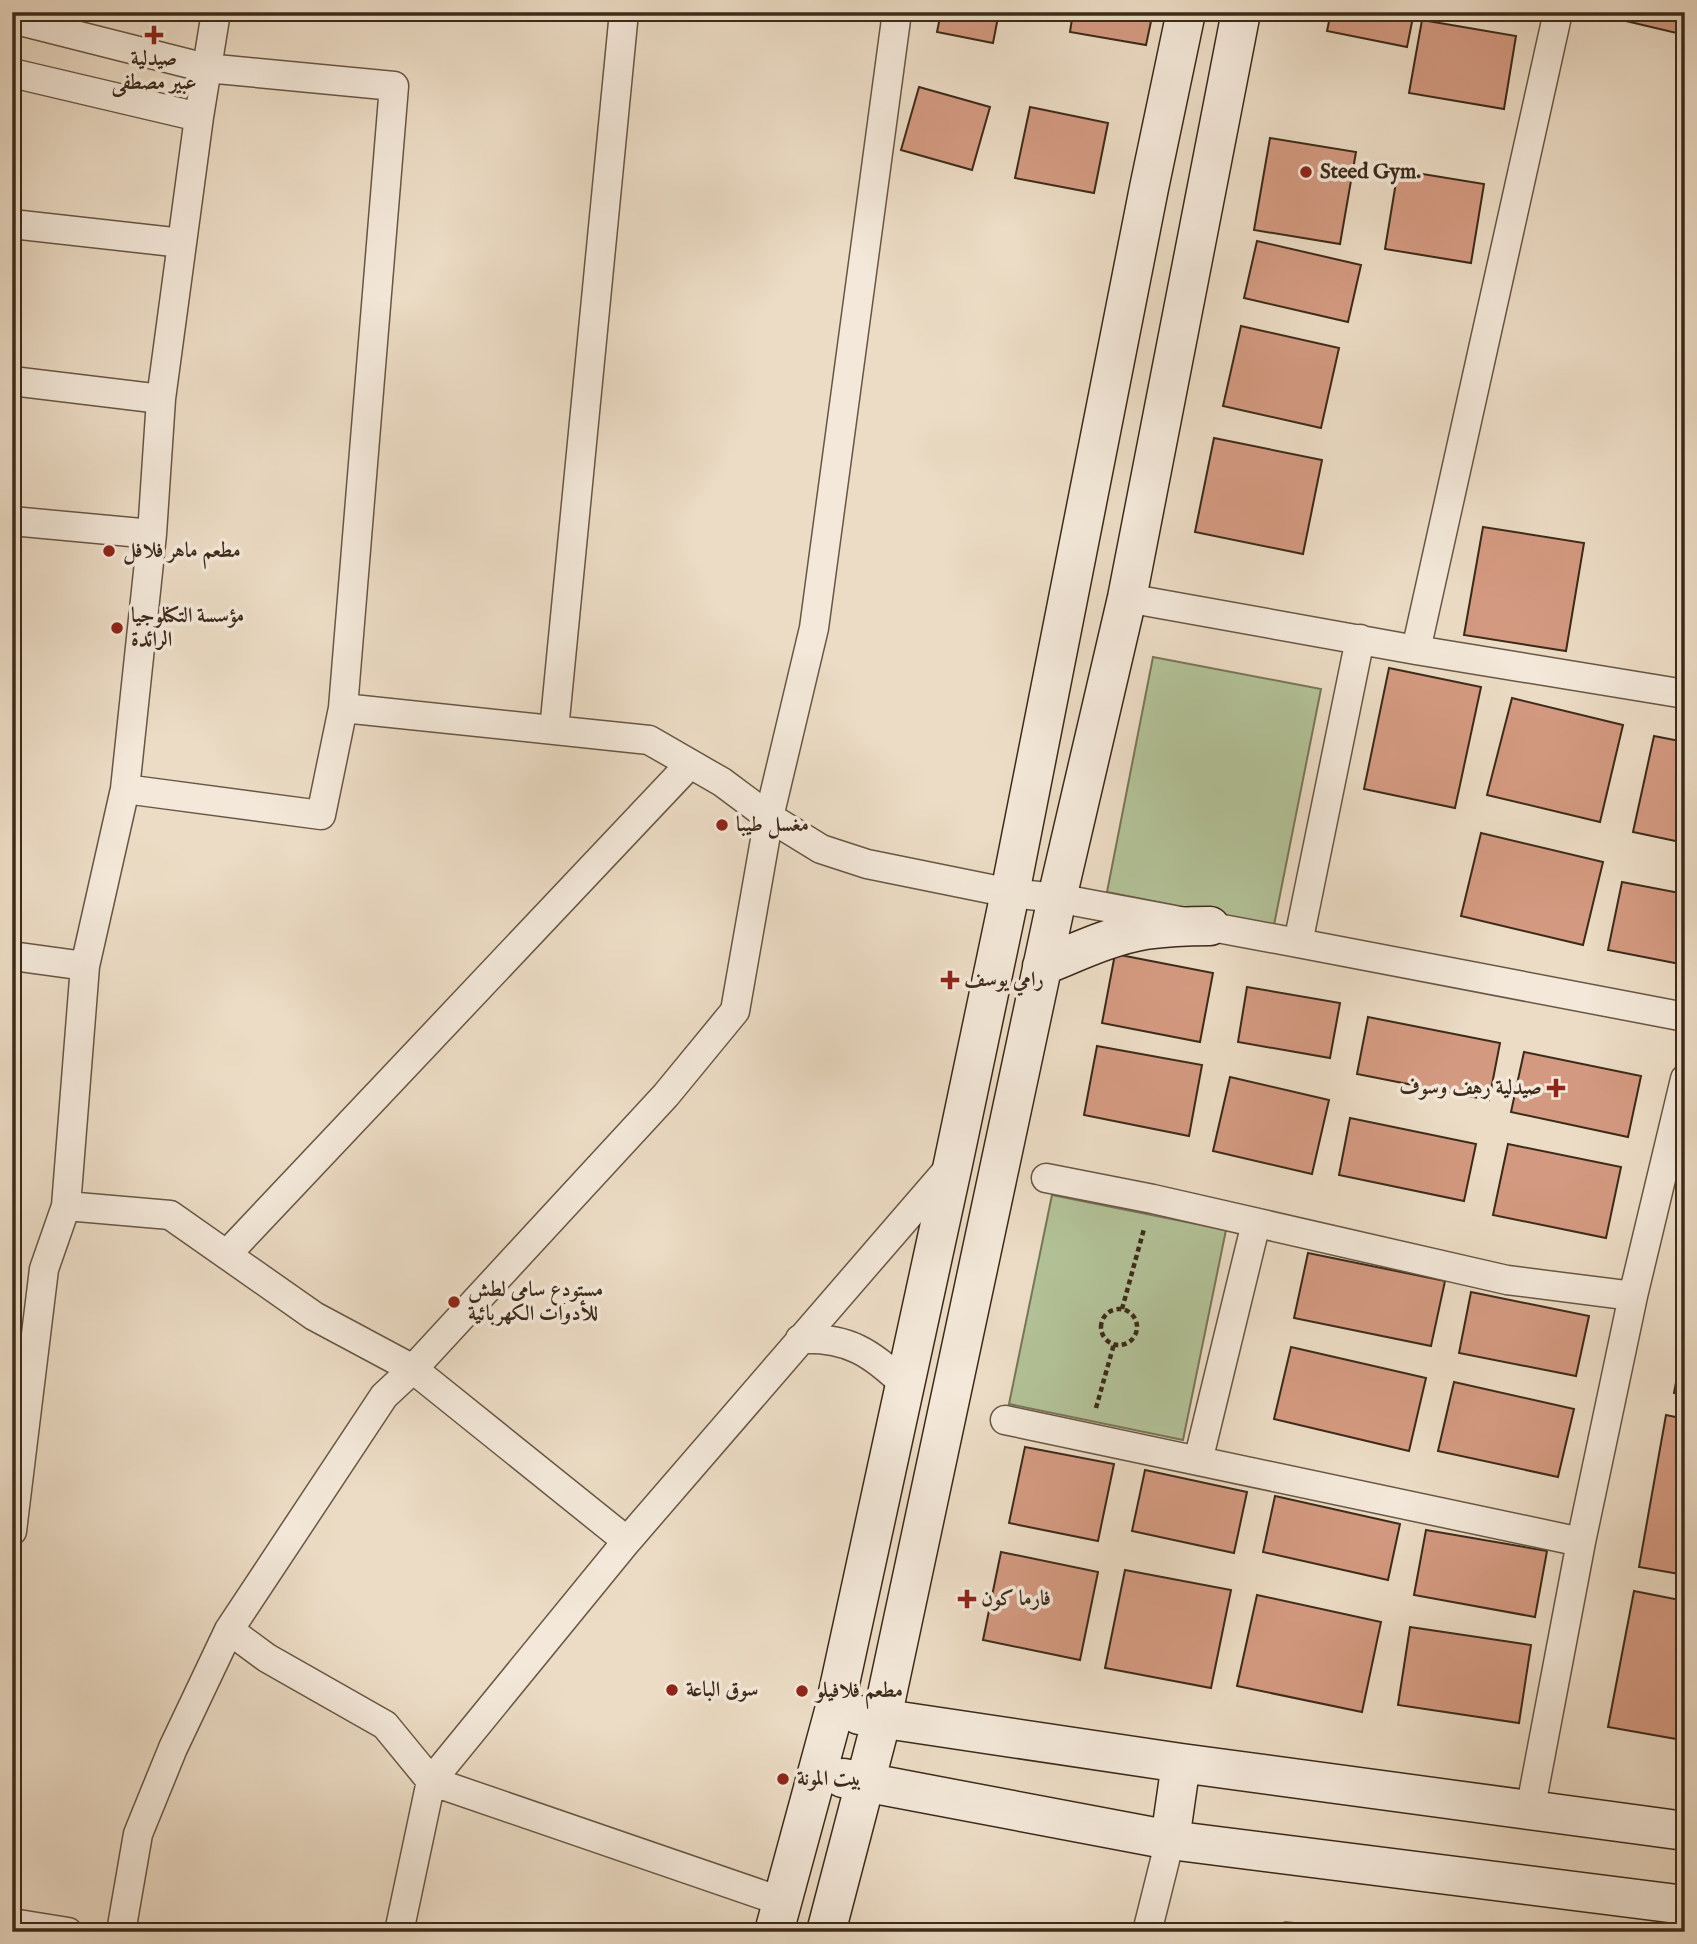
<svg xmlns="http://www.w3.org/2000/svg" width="1697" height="1944" viewBox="0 0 1697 1944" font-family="'IM FELL English',Amiri,serif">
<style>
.green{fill:#b3c298;stroke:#787658;stroke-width:2}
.building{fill:#d49a81;stroke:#3c2a19;stroke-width:2}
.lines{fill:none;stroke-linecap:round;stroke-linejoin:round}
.street-casing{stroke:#685644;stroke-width:31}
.secondary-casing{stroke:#3c2a19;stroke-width:41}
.path{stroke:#3c2a19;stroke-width:4.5;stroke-dasharray:5 3.5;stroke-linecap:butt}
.street{stroke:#f3e8d9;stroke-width:28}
.secondary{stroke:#f3e8d9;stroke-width:38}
.poi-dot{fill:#8f2418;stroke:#f3e8d9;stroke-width:2.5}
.labels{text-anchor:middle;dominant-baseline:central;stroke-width:7;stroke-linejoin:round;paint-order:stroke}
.poi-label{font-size:21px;font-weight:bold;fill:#3c2a19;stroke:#f3e8d9;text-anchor:start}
</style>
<rect width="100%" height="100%" fill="#ecdcc5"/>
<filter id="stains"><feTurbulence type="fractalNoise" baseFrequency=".00286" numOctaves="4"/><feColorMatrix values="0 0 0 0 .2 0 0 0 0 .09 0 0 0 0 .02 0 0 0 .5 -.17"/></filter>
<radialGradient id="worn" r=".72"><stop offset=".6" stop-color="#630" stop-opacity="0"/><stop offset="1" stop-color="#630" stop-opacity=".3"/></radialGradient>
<!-- green -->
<path class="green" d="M1153,657L1321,689L1274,925L1107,892Z
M1052,1195L1226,1230L1183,1440L1009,1404Z
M1285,1922L1379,1932H1270Z"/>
<!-- building -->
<path class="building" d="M941,12H999L993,43L937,32Z
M1073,12H1153L1146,45L1070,32Z
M1331,12H1414L1407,47L1327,31Z
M1596,12H1685V35L1596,14Z
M1422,20L1516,36L1504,109L1409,93Z
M919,87L990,107L972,170L901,150Z
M1030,107L1108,123L1094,193L1015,178Z
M1270,138L1356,152L1340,244L1254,230Z
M1398,170L1484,184L1471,263L1385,249Z
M1257,241L1361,265L1348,322L1244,298Z
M1241,326L1339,348L1321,428L1223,406Z
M1214,438L1322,460L1303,554L1195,532Z
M1483,527L1584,543L1566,651L1464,635Z
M1389,668L1481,687L1455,808L1364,789Z
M1512,698L1623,725L1600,822L1487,795Z
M1654,736L1685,742V843L1633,832Z
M1481,833L1603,862L1583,945L1461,916Z
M1622,882L1685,894V965L1608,950Z
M1115,954L1213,973L1200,1042L1102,1023Z
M1247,987L1340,1003L1330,1058L1238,1042Z
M1368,1017L1500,1043L1489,1100L1357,1074Z
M1097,1046L1202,1065L1189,1136L1084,1115Z
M1524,1052L1641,1076L1628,1137L1511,1112Z
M1230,1077L1329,1100L1312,1174L1213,1151Z
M1350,1118L1476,1144L1464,1201L1339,1175Z
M1508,1144L1621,1167L1606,1238L1493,1215Z
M1308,1253L1445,1281L1431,1346L1294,1318Z
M1471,1292L1589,1316L1576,1376L1459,1353Z
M1685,1335V1395L1674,1393Z
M1291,1347L1426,1378L1409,1451L1274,1419Z
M1454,1382L1574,1409L1558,1477L1438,1451Z
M1666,1415L1685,1419V1575L1639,1567Z
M1025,1447L1114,1464L1098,1541L1009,1523Z
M1145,1470L1247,1492L1234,1553L1132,1531Z
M1275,1496L1400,1524L1388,1580L1263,1552Z
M1426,1530L1547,1551L1535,1617L1414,1595Z
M1001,1552L1098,1572L1080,1660L983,1640Z
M1125,1570L1231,1590L1211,1688L1105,1668Z
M1634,1591L1685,1601V1724L1682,1740L1608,1727Z
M1257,1595L1381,1622L1362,1712L1237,1686Z
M1410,1627L1531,1645L1519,1723L1398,1705Z"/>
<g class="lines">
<defs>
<path id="street" d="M12,19L206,68L394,86L343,708
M12,73L199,117
M12,224L182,243
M12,381L161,399
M12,521L152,534
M1127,598L1416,650L1685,694
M1416,650L1558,12
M554,730L624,12
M125,789L321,815L343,708L649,740L722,782L769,817L821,849L867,864L1010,893L1057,898L1298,943L1685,1017
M1298,943L1360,639
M12,956L85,966
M1046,1178L1153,1199L1507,1280L1633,1296
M66,1206L170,1215L314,1316L413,1369L627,1541
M227,1254L690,764
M800,1339C848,1337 872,1353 905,1385
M1005,1420L1581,1542
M1198,1461L1256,1223
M12,1531L44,1269L66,1206L85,966L125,789L152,534L161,399L199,117L216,12
M1530,1811L1581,1542L1633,1296L1685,1079
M783,1902L431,1781L385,1725L267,1658L229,1630L384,1396L413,1369L666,1095L735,1011L769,817L814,628L897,12
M12,1923L68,1932
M121,1932L138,1834L173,1748L229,1630
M399,1932L431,1781L627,1541L951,1166
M1147,1932L1170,1840"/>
<path id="secondary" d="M1042,966C1075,953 1109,936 1145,930C1166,927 1188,926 1210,926
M859,1715L1181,1763L1685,1831
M843,1778L1170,1840L1685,1905
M1170,1840L1181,1763
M774,1932L834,1711L953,1164L1010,893L1149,188L1186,12
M826,1932L882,1718L1057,898L1127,598L1241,12"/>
</defs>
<!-- street casing -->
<use href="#street" class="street-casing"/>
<!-- secondary casing -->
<use href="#secondary" class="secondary-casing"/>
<!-- path -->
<path class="path" d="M1101 1327a18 18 0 1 1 36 0a18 18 0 1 1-36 0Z
M1122,1309L1144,1229
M1096,1408L1114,1344"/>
<!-- street -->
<use href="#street" class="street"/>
<!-- secondary -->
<use href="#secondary" class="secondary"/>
</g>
<!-- markers -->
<g class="poi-dot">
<path d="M150.5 24.5h7v7h7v7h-7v7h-7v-7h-7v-7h7z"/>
<circle cx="1306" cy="172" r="7"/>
<circle cx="109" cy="551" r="7"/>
<circle cx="117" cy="628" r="7"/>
<circle cx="722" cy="825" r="7"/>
<path d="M946.5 969.5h7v7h7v7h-7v7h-7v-7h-7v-7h7z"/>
<path d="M1552.5 1077.5h7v7h7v7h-7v7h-7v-7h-7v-7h7z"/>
<circle cx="454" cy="1302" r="7"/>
<path d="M963.5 1588.5h7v7h7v7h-7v7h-7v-7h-7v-7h7z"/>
<circle cx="672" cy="1690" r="7"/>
<circle cx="802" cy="1691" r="7"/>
<circle cx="783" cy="1779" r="7"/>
</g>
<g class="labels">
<!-- poi labels -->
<g class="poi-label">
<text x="154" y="59" text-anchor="middle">صيدلية<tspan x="154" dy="24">عبير مصطفى</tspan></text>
<text x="1320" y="172">Steed Gym.</text>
<text x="123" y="551">مطعم ماهر فلافل</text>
<text x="131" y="616">مؤسسة التكنلوجيا<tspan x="131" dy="24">الرائدة</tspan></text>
<text x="736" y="825">مغسل طيبا</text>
<text x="964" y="980">رامي يوسف</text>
<text x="1542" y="1088" text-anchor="end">صيدلية رهف وسوف</text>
<text x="468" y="1290">مستودع سامي لطش<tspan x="468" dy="24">للأدوات الكهربائية</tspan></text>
<text x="981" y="1599">فارما كون</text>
<text x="686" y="1690">سوق الباعة</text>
<text x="816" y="1691">مطعم فلافيلو</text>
<text x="797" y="1779">بيت المونة</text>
</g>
</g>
<!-- margin -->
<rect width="1697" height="1944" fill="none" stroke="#ecdcc5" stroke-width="42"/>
<rect x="14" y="14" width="1669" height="1916" fill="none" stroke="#3c2a19" stroke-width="3.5"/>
<rect x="21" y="21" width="1655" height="1902" fill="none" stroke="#3c2a19" stroke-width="2"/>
<rect width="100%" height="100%" filter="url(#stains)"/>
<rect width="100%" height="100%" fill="url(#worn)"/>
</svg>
